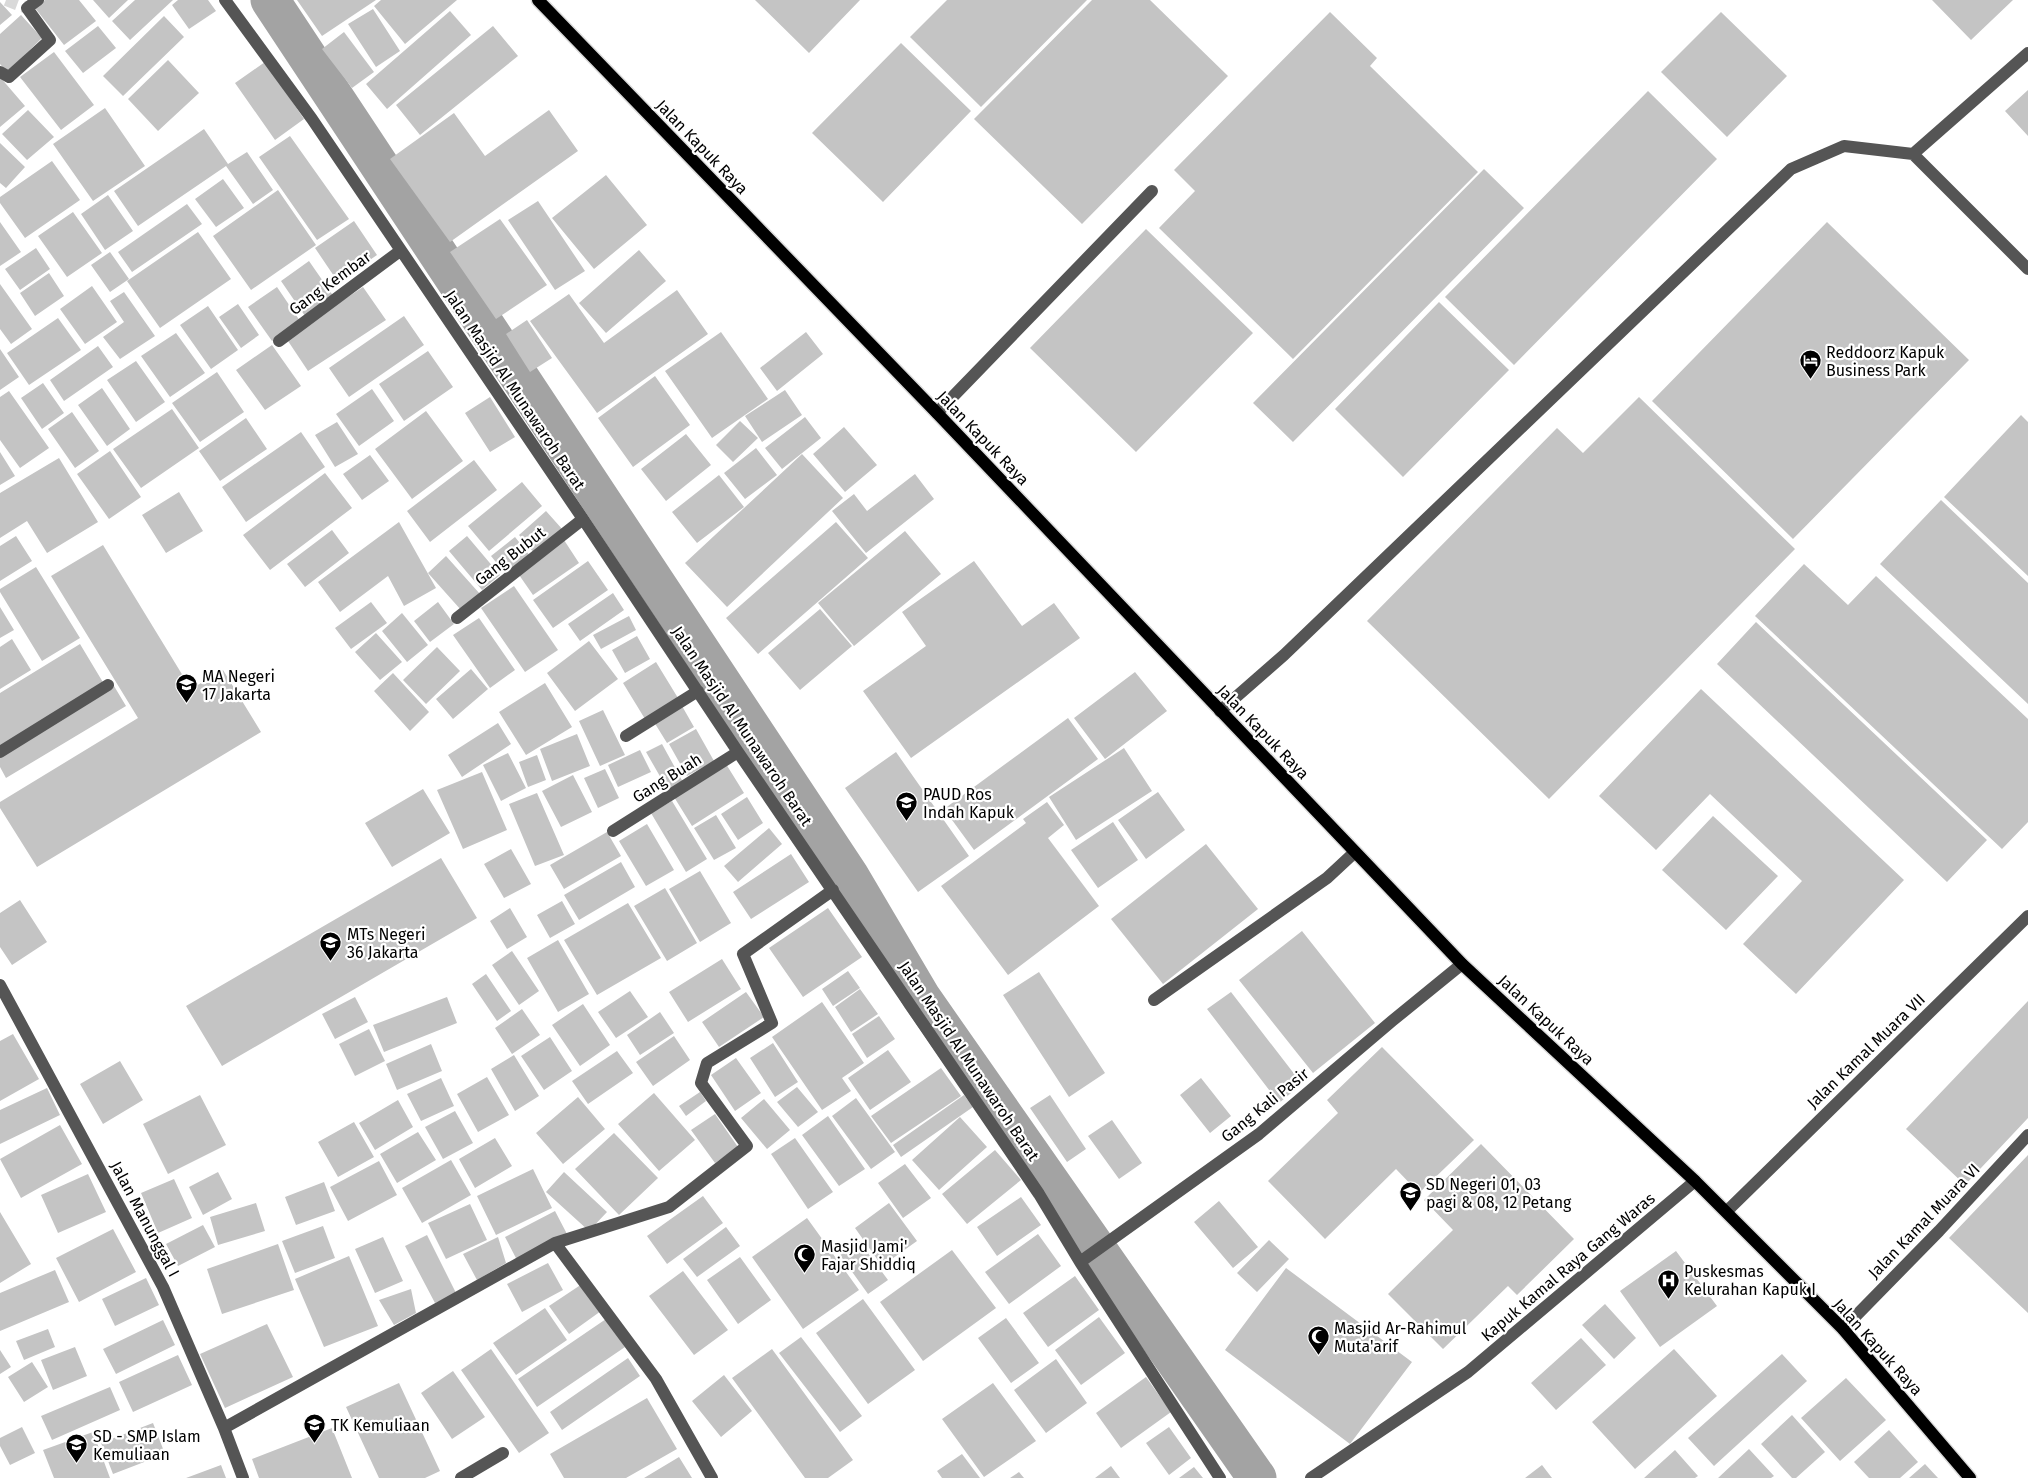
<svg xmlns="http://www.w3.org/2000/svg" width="2028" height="1478" viewBox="0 0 2028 1478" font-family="'Fira Sans',sans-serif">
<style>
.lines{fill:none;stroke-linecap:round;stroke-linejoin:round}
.canal{stroke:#a3a3a3;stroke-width:39}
.building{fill:#c4c4c4}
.minor-tunnel{stroke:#d9d9d9;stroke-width:12;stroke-dasharray:12 6;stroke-linecap:butt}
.major-casing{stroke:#dbdbdb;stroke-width:15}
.minor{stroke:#555;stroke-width:12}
.major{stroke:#000;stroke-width:12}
.labels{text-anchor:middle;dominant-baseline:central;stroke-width:4.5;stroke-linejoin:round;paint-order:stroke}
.street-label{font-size:16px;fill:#000;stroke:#fff}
.poi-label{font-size:16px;fill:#000;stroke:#fff;text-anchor:start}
</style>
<rect width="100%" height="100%" fill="#fff"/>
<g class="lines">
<!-- canal -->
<path class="canal" d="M270,0L849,875L921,997L1257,1478"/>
</g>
<!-- building -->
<path class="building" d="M45,0H79L96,21L64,45L35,8Z
M93,0H128L109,18Z
M135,0H173L130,40L112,21Z
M178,0H208L216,11L189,29L172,5Z
M297,0H376L322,36Z
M381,0H457L405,44L374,6Z
M755,0H860L809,53Z
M947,0H1087L981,107L910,37Z
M1092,0H1150L1228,76L1082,224L974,119Z
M1932,0H2013L1971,40Z
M0,2L12,15L0,25Z
M373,9L400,51L376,67L348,24Z
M450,11L471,35L387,109L366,84Z
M1330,12L1377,58L1370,66L1478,172L1293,359L1159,228L1195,191L1174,170Z
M1721,12L1787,76L1727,137L1661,72Z
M21,15L42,38L7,72L0,64V34Z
M164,16L184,37L123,96L103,76Z
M98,26L116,48L83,73L65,51Z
M493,26L518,56L420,135L396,105Z
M344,32L374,72L352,88L322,49Z
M901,43L971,111L883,202L812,133Z
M54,52L94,105L61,130L20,77Z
M168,60L199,93L158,131L128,99Z
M265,62L304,119L275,140L235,83Z
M0,77L25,106L0,127Z
M2028,90V136L2005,111Z
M1648,91L1717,159L1514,365L1445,297Z
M105,108L145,166L93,201L53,144Z
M28,110L54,137L27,160L2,134Z
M549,110L578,151L450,242L390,159L454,113L485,156Z
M204,129L228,164L247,152L273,190L253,204L226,166L138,226L114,191Z
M290,136L349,219L317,240L259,157Z
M0,143L25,167L6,188L0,183Z
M52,161L80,200L25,238L0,203V197Z
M1484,169L1524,208L1293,442L1253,403Z
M606,175L647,225L594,269L552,218Z
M223,179L244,208L216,227L195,199Z
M278,190L316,245L251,290L213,236Z
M108,195L133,231L105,250L81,214Z
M538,201L585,271L555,290L508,220Z
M187,204L202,224L132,272L118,252Z
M73,212L102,253L67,277L38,236Z
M500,219L547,285L496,319L450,252Z
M354,221L377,255L338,282L315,248Z
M0,222L21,252L0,266Z
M1827,222L1969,360L1793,539L1652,401Z
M1146,229L1253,333L1136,452L1030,348Z
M198,232L231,279L160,328L127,281Z
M36,248L50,269L20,290L5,269Z
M639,250L666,281L606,333L579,303Z
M110,252L129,279L110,292L91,265Z
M309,261L334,297L305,316L281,281Z
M49,273L64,296L35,316L20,293Z
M0,284L32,329L11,344L0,329Z
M92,286L117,322L85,344L60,309Z
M277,287L300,321L272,341L248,307Z
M363,287L386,320L308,371L286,338Z
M677,290L708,334L597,413L530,321L569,294L604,343Z
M124,292L155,336L120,359L103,337L124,322L110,301Z
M1439,302L1509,370L1403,477L1335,409Z
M238,304L259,335L241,348L219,317Z
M208,306L238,350L211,369L180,325Z
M404,316L424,345L349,397L329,368Z
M58,318L81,350L29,385L7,353Z
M527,320L552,358L530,372L506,334Z
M721,332L768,399L712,438L665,371Z
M806,332L823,354L777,391L760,368Z
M176,333L205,373L170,397L141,356Z
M272,345L301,386L265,410L236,370Z
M98,346L113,367L64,401L50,380Z
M0,349L19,377L0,390Z
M428,351L453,387L404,421L379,384Z
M136,361L165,402L136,422L107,380Z
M217,372L244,412L200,442L172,403Z
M655,376L690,425L633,467L598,418Z
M43,383L64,413L42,429L21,398Z
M102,388L130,429L107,446L78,405Z
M372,389L394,421L359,446L336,414Z
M785,390L802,415L762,442L745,416Z
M9,391L49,448L20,468L0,440V397Z
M490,397L515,437L490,452L465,413Z
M1639,397L1795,549L1549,799L1367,621L1557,428L1583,453Z
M172,409L199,448L141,488L113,449Z
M426,411L463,461L412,499L375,449Z
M72,412L99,451L75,468L48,429Z
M2021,415L2028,422V576L1944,497Z
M805,417L821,438L782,469L765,448Z
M246,418L267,449L220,481L199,451Z
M740,421L758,438L733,462L716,445Z
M337,422L358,454L335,467L315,435Z
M844,427L877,465L845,492L813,454Z
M301,432L325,467L246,522L222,487Z
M686,434L711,465L666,501L641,469Z
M756,448L777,475L745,499L724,473Z
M110,451L141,497L109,519L77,474Z
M0,452L15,476L0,485Z
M802,454L843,498L727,607L685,563Z
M370,455L389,481L362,500L343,474Z
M59,458L98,522L47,553L27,521L0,538V493Z
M474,460L497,490L430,542L407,511Z
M325,473L352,508L270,570L243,535Z
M915,474L934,499L866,553L832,511L854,494L867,511Z
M719,475L744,507L697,543L672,512Z
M522,482L542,506L489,551L468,526Z
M179,492L203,531L166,553L142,515Z
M1941,500L2028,583V704L1880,564Z
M546,511L563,530L535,554L519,535Z
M399,522L436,588L404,606L388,576L340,612L318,582Z
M836,522L868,558L758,654L726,618Z
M332,530L349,553L305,587L287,564Z
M905,531L941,574L854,646L818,603Z
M16,536L32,561L0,581V546Z
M467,536L500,575L482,590L449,551Z
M515,537L531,557L507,576L491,556Z
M564,540L579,563L533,595L517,572Z
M103,545L191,689L223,670L261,732L37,867L0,808V802L138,718L51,576Z
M446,556L480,594L461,610L428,573Z
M588,561L608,590L553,628L533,600Z
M974,561L1022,626L1054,603L1080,638L911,758L863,691L926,646L902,612Z
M1804,564L1848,605L1876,576L2028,719V822L2002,849L1755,616Z
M36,567L80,638L42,661L0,592V589Z
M514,586L558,650L525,672L481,608Z
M613,593L624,610L580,641L568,624Z
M371,602L387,623L351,649L335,628Z
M438,602L454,624L430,642L414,621Z
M0,607L14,630L0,638Z
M820,609L852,646L800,690L768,653Z
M402,613L428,645L407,662L382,631Z
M629,616L636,630L601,649L593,635Z
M479,618L515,670L490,688L453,635Z
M1756,622L1987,840L1947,882L1717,664Z
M376,633L402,662L380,680L355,652Z
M637,636L650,659L625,673L612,650Z
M12,639L31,670L0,689V647Z
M589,641L618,679L575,711L547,673Z
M80,644L104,684L0,746V693Z
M437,647L460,671L426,704L403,680Z
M656,662L678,698L645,719L623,683Z
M471,669L488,689L453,719L436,699Z
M1135,672L1167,711L1105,759L1074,718Z
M393,673L429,712L410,731L374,691Z
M545,683L572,727L526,755L499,712Z
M114,686L126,706L6,778L0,767V754Z
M1701,689L1904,880L1796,994L1743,944L1802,881L1710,794L1656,850L1599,796Z
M682,706L694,727L667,743L654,722Z
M603,710L625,755L600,766L579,721Z
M1068,718L1098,759L974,850L944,809Z
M498,723L511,744L462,777L448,755Z
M696,729L714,761L687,776L669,744Z
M577,734L590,766L552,781L540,749Z
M662,744L684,784L669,792L646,752Z
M1124,748L1152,791L1076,840L1049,797Z
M640,750L651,772L618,787L608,765Z
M896,752L969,856L918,892L845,788Z
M508,753L526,788L501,801L483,765Z
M537,755L546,780L528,787L519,762Z
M726,764L744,793L692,826L674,797Z
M605,769L619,798L598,808L584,778Z
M482,772L507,830L463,849L437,790Z
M573,775L592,812L561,827L542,791Z
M423,789L450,833L392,867L365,823Z
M1158,792L1185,830L1146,859L1118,820Z
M537,793L564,855L535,866L509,804Z
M747,797L763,823L738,840L721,814Z
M672,801L707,859L686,872L651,813Z
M1047,802L1064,825L1048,838L1099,906L1008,975L941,886L1026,823L1023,819Z
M716,815L736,848L714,860L694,828Z
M1713,816L1778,876L1726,930L1662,870Z
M1113,822L1138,860L1098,888L1071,850Z
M647,824L674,870L646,886L619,841Z
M769,828L782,844L738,882L724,866Z
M607,832L621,856L564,889L550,865Z
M1206,844L1258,909L1163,984L1111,919Z
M511,849L531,884L504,898L484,864Z
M791,854L809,882L751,919L733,892Z
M441,858L477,918L222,1066L186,1006Z
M621,862L635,887L579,920L564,895Z
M700,871L731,923L700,942L669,889Z
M665,888L697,943L667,961L634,906Z
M20,900L47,942L12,965L0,947V913Z
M562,901L575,924L550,938L537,915Z
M628,903L661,958L597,995L564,940Z
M510,908L527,937L507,949L490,921Z
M828,908L862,957L803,997L769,948Z
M1302,931L1375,1023L1313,1073L1239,980Z
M558,940L589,994L558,1012L527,958Z
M512,951L539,991L519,1005L492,965Z
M722,959L741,989L688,1022L669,992Z
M848,971L860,988L833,1006L822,989Z
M1039,972L1105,1073L1069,1097L1003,995Z
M486,974L511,1011L497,1021L472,984Z
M860,989L878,1014L851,1032L835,1007Z
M630,991L648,1017L616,1038L598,1012Z
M746,992L764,1017L719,1047L702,1022Z
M1231,992L1302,1084L1279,1103L1207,1009Z
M355,997L368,1022L335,1039L322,1014Z
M447,997L457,1023L384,1052L373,1025Z
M2028,1001V1118L1965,1185L1906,1129Z
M822,1002L864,1063L842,1078L851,1091L822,1110L772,1037Z
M583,1004L610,1045L580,1066L552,1025Z
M522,1009L540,1035L512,1054L495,1028Z
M660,1012L674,1033L640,1055L627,1035Z
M879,1016L895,1039L867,1058L852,1034Z
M369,1029L385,1061L355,1076L339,1044Z
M13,1034L39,1079L0,1101V1041Z
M674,1036L690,1060L653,1086L636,1062Z
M550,1037L572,1071L544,1090L521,1056Z
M773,1043L798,1082L775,1097L750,1058Z
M431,1044L442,1071L397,1090L386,1064Z
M1382,1047L1474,1140L1419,1193L1396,1169L1325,1239L1268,1181L1338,1113L1327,1100Z
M888,1050L911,1082L870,1110L848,1078Z
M617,1051L633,1073L588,1104L572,1081Z
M514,1055L539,1096L515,1111L491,1069Z
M736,1058L761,1093L735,1111L711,1075Z
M120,1061L143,1100L103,1124L80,1084Z
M941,1068L961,1096L891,1143L871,1116Z
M487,1077L509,1115L478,1132L457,1094Z
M441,1078L454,1106L421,1121L407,1094Z
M1201,1078L1231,1116L1210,1133L1180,1095Z
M797,1087L818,1112L798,1127L777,1102Z
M47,1088L60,1115L0,1144V1110Z
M700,1092L706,1101L686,1116L679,1106Z
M654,1093L695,1140L659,1171L618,1124Z
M200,1095L226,1145L168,1174L143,1124Z
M964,1095L973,1107L901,1157L893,1145Z
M1050,1095L1086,1149L1067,1162L1030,1108Z
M578,1097L605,1129L563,1164L536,1133Z
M856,1098L895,1152L871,1169L832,1116Z
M764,1099L790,1130L767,1149L741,1118Z
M398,1100L413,1127L375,1150L359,1123Z
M455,1111L473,1143L443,1159L425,1127Z
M715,1114L738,1147L715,1163L691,1130Z
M828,1116L865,1169L839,1186L802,1135Z
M960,1117L987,1147L939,1190L912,1160Z
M1112,1120L1142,1163L1119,1179L1088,1136Z
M354,1122L374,1157L338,1177L318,1142Z
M60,1125L82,1164L21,1198L0,1159Z
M418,1132L436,1160L397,1183L380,1154Z
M614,1133L658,1178L619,1215L575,1169Z
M495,1138L512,1166L475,1188L459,1159Z
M795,1138L833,1192L808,1209L771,1154Z
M1481,1144L1574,1239L1517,1295L1508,1286L1443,1349L1388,1294L1453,1230L1424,1200Z
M995,1150L1021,1180L967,1224L942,1194Z
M2028,1155V1313L1949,1238Z
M451,1160L471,1195L422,1223L402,1188Z
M379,1161L397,1195L348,1221L330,1187Z
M905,1164L931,1198L903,1218L878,1183Z
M533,1169L552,1208L496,1235L477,1196Z
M218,1172L232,1199L203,1215L189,1187Z
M564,1172L607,1212L589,1231L546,1192Z
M88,1174L106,1212L58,1233L41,1195Z
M174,1179L192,1218L158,1233L141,1193Z
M324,1182L335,1211L296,1225L285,1197Z
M703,1196L723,1223L667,1264L647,1236Z
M1021,1197L1041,1225L997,1256L977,1227Z
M1219,1201L1258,1247L1233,1268L1194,1222Z
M256,1203L265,1231L218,1245L210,1217Z
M889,1203L917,1241L882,1266L855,1228Z
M470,1204L487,1240L446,1259L428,1223Z
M555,1211L567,1234L517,1260L505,1237Z
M0,1212L31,1264L0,1283Z
M807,1218L859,1290L803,1329L752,1257Z
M203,1225L215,1247L178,1266L166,1244Z
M323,1226L335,1258L295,1273L282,1241Z
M726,1227L740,1246L697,1277L683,1259Z
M113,1229L136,1272L79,1302L56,1258Z
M1038,1234L1061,1266L1009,1304L985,1272Z
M427,1235L456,1293L435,1303L405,1246Z
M383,1237L403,1281L375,1293L355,1249Z
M498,1237L506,1263L477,1280L463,1254Z
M1269,1240L1289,1259L1257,1292L1237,1273Z
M859,1241L888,1280L868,1294L840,1255Z
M278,1244L294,1290L222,1314L207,1269Z
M952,1250L996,1308L923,1361L880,1302Z
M1676,1251L1717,1306L1660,1347L1620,1291Z
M349,1256L378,1326L324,1347L295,1279Z
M740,1257L771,1300L738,1324L707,1280Z
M548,1263L563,1290L522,1312L507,1284Z
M1286,1268L1412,1362L1350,1444L1225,1350Z
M55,1270L69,1302L0,1331V1293Z
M683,1271L728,1330L694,1355L649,1296Z
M1075,1276L1099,1310L1048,1347L1023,1313Z
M146,1278L159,1305L115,1326L102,1299Z
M582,1284L601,1311L569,1334L549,1306Z
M411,1289L416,1313L394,1325L379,1300Z
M863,1299L915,1370L868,1404L816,1333Z
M1605,1304L1636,1338L1614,1359L1582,1325Z
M545,1308L567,1340L516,1375L493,1343Z
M1099,1317L1125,1353L1081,1385L1055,1350Z
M1006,1318L1039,1363L1011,1383L978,1338Z
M606,1319L625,1347L537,1407L518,1379Z
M163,1320L175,1345L116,1374L103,1349Z
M267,1324L293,1377L225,1408L200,1354Z
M48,1329L55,1347L24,1360L16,1341Z
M801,1337L862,1416L840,1432L779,1353Z
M1581,1338L1606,1365L1556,1410L1531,1383Z
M75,1347L87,1376L53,1390L41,1360Z
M491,1349L549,1433L519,1453L461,1370Z
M772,1349L853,1460L828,1478H805L732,1378Z
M1674,1349L1717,1396L1635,1469L1592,1422Z
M0,1350L11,1367L0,1374Z
M1782,1354L1807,1381L1714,1466L1688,1438Z
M178,1355L192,1385L133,1412L119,1382Z
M628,1358L640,1376L562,1430L550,1412Z
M1056,1359L1087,1403L1046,1433L1014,1390Z
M32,1362L48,1387L24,1402L8,1377Z
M453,1371L485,1417L452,1439L421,1393Z
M724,1375L752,1411L721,1437L692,1401Z
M1146,1377L1171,1412L1121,1448L1096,1413Z
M1846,1378L1886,1420L1840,1461L1801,1418Z
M399,1383L440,1471L425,1478H379L346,1407Z
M993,1383L1036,1441L984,1477L942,1419Z
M110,1387L120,1410L52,1440L41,1416Z
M647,1398L677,1449L626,1478H564L550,1454Z
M1792,1415L1825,1452L1796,1478H1792L1761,1444Z
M153,1423L165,1454L113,1474L101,1443Z
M22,1427L35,1453L10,1465L0,1446V1438Z
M1169,1427L1191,1458L1169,1475L1146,1443Z
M332,1428L352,1478H259L252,1459Z
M1889,1430L1918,1462L1900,1478H1869L1854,1462Z
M93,1432L110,1478H54L43,1450Z
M1749,1449L1774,1476L1771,1478H1718Z
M1675,1450L1698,1476L1695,1478H1644Z
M962,1454L980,1478H942L937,1471Z
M679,1457L692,1478H644Z
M1925,1464L1938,1478H1909Z
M221,1465L226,1478H186Z
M1542,1465L1552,1478H1525Z
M1111,1466L1120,1478H1095Z
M1194,1467L1203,1478H1179Z
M1019,1472L1024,1478H1010Z"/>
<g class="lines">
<!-- minor-tunnel -->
<path class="minor-tunnel" d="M6,0L27,8"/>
<defs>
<path id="major" d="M538,0L937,413L1462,964L1695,1181L1843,1329L1970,1478"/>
</defs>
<!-- major casing -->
<use href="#major" class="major-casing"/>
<!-- minor -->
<path class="minor" d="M225,0L312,119L583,519L738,752L1039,1194L1080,1262L1220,1478
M0,72L9,77L50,40L27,8L38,0
M1913,154L2028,269
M279,341L400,251
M937,413L1152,191
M457,618L583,519
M1220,711L1284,655L1791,169L1844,146L1913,154L2028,53
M626,736L698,691
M0,752L108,685
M613,831L738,752
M0,985L163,1287L224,1428L243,1478
M1154,1000L1327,878L1355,852
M1727,1211L2028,916
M555,1243L669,1207L747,1146L701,1083L707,1063L772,1023L743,954L833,890
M1080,1262L1259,1134L1392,1021L1462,964
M1843,1329L1939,1231L2028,1135
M224,1428L555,1243L656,1379L712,1478
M461,1478L503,1453
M1311,1478L1468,1372L1695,1181"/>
<!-- major -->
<use href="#major" class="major"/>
</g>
<!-- icons -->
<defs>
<symbol id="hotel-pin" viewBox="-11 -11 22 30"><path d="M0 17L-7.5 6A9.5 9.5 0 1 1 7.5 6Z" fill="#000" stroke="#fff"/><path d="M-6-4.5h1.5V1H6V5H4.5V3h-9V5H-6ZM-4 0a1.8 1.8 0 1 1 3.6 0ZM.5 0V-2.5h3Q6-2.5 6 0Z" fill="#fff"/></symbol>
<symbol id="school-pin" viewBox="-11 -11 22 30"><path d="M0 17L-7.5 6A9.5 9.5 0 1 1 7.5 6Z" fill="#000" stroke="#fff"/><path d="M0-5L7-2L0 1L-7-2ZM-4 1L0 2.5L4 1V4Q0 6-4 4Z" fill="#fff"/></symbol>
<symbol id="mosque-pin" viewBox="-11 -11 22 30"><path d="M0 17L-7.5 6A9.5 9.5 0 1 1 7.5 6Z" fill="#000" stroke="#fff"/><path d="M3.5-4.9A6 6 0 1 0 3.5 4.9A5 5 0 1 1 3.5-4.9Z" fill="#fff"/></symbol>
<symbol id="hospital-pin" viewBox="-11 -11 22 30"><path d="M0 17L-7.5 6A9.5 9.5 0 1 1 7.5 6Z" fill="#000" stroke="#fff"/><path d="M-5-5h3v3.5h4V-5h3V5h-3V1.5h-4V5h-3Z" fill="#fff"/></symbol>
</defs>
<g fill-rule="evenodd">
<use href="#hotel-pin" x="1798" y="348" width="25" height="34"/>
<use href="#school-pin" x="174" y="672" width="25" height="34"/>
<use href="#school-pin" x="894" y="790" width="25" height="34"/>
<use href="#school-pin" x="318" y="930" width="25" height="34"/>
<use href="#school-pin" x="1398" y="1180" width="25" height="34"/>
<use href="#mosque-pin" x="792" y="1242" width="25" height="34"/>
<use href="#hospital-pin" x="1656" y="1268" width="25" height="34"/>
<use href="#mosque-pin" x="1306" y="1324" width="25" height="34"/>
<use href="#school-pin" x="302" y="1412" width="25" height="34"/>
<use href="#school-pin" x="64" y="1432" width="25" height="34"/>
</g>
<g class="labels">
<!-- street labels -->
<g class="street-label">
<text transform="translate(702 147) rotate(46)">Jalan Kapuk Raya</text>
<text transform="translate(330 283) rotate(-36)">Gang Kembar</text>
<text transform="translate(515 390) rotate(56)">Jalan Masjid Al Munawaroh Barat</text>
<text transform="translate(983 438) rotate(46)">Jalan Kapuk Raya</text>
<text transform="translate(510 556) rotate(-38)">Gang Bubut</text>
<text transform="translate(742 726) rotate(56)">Jalan Masjid Al Munawaroh Barat</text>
<text transform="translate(1263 732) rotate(46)">Jalan Kapuk Raya</text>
<text transform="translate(667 778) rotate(-32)">Gang Buah</text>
<text transform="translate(1546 1020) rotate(43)">Jalan Kapuk Raya</text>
<text transform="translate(1866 1051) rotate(-44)">Jalan Kamal Muara VII</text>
<text transform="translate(969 1061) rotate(56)">Jalan Masjid Al Munawaroh Barat</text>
<text transform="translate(1265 1105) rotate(-39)">Gang Kali Pasir</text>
<text transform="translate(145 1219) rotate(62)">Jalan Manunggal I</text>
<text transform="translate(1924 1221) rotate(-46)">Jalan Kamal Muara VI</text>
<text transform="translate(1568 1267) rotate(-40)">Kapuk Kamal Raya Gang Waras</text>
<text transform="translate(1878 1347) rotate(48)">Jalan Kapuk Raya</text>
</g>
<!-- poi labels -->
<g class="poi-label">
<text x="1826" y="352">Reddoorz Kapuk<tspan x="1826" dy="18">Business Park</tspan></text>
<text x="202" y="676">MA Negeri<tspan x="202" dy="18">17 Jakarta</tspan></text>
<text x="923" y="794">PAUD Ros<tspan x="923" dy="18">Indah Kapuk</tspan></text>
<text x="347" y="934">MTs Negeri<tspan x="347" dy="18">36 Jakarta</tspan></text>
<text x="1426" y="1184">SD Negeri 01, 03<tspan x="1426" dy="18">pagi &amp; 08, 12 Petang</tspan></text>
<text x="821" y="1246">Masjid Jami'<tspan x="821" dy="18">Fajar Shiddiq</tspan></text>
<text x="1684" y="1271">Puskesmas<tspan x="1684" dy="18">Kelurahan Kapuk I</tspan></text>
<text x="1334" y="1328">Masjid Ar-Rahimul<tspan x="1334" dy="18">Muta'arif</tspan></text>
<text x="331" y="1425">TK Kemuliaan</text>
<text x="93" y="1436">SD - SMP Islam<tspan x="93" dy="18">Kemuliaan</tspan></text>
</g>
</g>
</svg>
